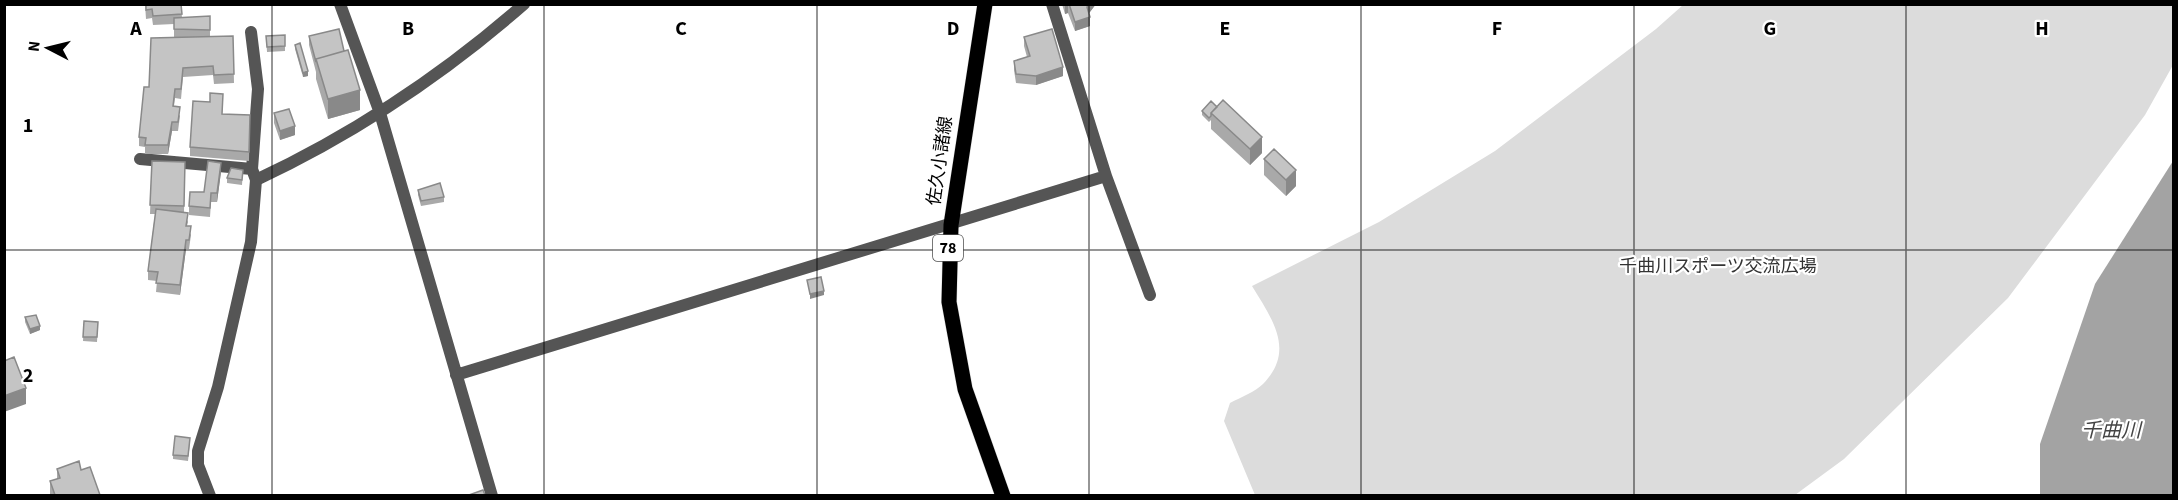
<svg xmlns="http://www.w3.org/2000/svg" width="2178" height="500" viewBox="0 0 2178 500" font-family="'Source Sans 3','Noto Sans JP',sans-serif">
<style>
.green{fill:#dcdcdc}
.water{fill:#a3a3a3}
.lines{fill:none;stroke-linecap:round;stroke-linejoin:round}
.primary-casing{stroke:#dbdbdb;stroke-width:16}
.minor{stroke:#555;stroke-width:12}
.primary{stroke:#000;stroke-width:15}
.wall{fill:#a9a9a9}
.shaded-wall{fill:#898989}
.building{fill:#c4c4c4;stroke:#898989;stroke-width:1.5}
.grid{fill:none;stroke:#000;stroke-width:1.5;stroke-opacity:0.55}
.labels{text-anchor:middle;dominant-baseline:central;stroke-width:4.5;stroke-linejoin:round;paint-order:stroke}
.shield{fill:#fff;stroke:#4c4c4c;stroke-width:1.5}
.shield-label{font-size:16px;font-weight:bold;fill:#000}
.street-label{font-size:18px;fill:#000;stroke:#fff}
.park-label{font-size:18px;fill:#333;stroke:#fff}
.water-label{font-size:20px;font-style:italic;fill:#444;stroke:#fff}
.grid-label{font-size:20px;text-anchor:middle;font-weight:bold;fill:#000;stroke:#fff;stroke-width:4.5;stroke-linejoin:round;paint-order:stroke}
</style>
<rect width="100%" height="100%" fill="#fff"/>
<!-- green -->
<path class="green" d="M1683,5H2173V65L2145,115L2008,298L1844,459L1795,495H1255L1224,421L1230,403C1241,397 1255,392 1263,384C1296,350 1272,319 1252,286L1379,222L1495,151L1656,29Z"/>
<!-- water -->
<path class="water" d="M2173,161V495H2040V444L2095,284Z"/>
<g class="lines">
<defs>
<path id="primary" d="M985,4L951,225L949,302L965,389L1003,496"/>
</defs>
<!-- primary casing -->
<use href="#primary" class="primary-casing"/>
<!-- minor -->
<path class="minor" d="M340,4L380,113L492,496
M1052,4L1106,176L1150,295
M251,32L258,89L252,169L256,180
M140,159L252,169
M456,375L1106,176
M210,496L198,465V451L218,387L251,242L256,180C354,134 443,75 524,4"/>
<!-- primary -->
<use href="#primary" class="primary"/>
</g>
<!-- wall -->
<path class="wall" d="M145,4H181L182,18L210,16V36H233L234,83L214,84L213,75L183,77L181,99L175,98L174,106L180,116L178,131H172L168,154H145V147L139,146V137L149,87L174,37V24L153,25L152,18L146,19Z
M1062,4H1096L1089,13L1090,26L1075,31L1068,13L1065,14Z
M285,35V51L267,52L266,36Z
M309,36L344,51L360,110L328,119L316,79V71V72L309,45Z
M1024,37L1063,76L1036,85L1016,83L1014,70V61L1027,57L1024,46Z
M295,45L308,76L303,77L295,49Z
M1211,101L1262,153L1250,165L1211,129V120L1209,122L1202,115V111Z
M223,103L222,114L250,115L249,161L190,156V147Z
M274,113L295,135L280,140L274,123Z
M1264,159L1296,186L1286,196L1264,175Z
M152,161L185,162L184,212L188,222L187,226L191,235L189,249H186L180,295L156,292L157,281L148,280V271L155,214H150Z
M243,170L242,185L227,183V178Z
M221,172L217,202H211L210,217L189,215V206L204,192Z
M418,190L444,197V202L421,206L418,195Z
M25,317L40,330L30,334L25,322Z
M84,321L98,322L97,342L83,341Z
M190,442L188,461L173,459V455Z
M57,469L81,470L100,495H50V481L57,479Z"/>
<!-- shaded-wall -->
<path class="shaded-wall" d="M1065,4H1068V13L1065,14Z
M1089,4H1096L1087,16V7Z
M1090,17V26L1075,31V22Z
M1063,67V76L1036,85V76Z
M308,71V76L303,77V73Z
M360,90V110L328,119V99Z
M172,122V131L168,154V145Z
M295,126V135L280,140V131Z
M1262,137V153L1250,165V149Z
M221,163V172L217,202V193Z
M1296,170V186L1286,196V180Z
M186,240V249L180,295V285Z
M824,291V295L810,299V294Z
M40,326V330L30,334V329Z
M26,388V404L4,412V396Z"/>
<!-- building -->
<path class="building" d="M146,4H181L182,14L153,16L152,9L146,10Z
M1069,4H1089L1087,7L1090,17L1075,22Z
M210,16V30L174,29V18Z
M339,29L344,51L316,59V62L309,36Z
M1052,29L1063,67L1036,76L1016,74L1014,61L1030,56L1024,37Z
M285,35V46L267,47L266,36Z
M233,36L234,74L214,75L213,66L183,68L181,89H175L173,106L180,107L178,122H172L168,145H145L146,138L139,137L144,87H149L151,38Z
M300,43L308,71L303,73L295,45Z
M348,50L360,90L328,99L316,59Z
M210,93L223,94L222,114L250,115L249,152L190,147L193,101L210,102Z
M1223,100L1262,137L1250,149L1211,113Z
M1211,101L1217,107L1211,113V116L1209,118L1202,111Z
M289,109L295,126L280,131L274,113Z
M1274,149L1296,170L1286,180L1264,159Z
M152,161L185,162L184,206L150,205Z
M208,161L221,163L217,193H211L210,208L189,206L190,192H204Z
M231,168L243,170L242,180L227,178Z
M440,183L444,197L421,201L418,190Z
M156,209L188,213L186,226H191L189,240H186L180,285L156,283L158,272L148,271Z
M821,277L824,291L810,294L807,280Z
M36,315L40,326L30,329L25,317Z
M84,321L98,322L97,337H83Z
M14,357L26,388L4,396V361Z
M175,436L190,438L188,456L173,455Z
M79,461L81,470L90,467L100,495H55L50,481L60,478L57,469Z
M483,490L485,495H469Z"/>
<!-- grid -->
<path class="grid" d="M272,4V496M544,4V496M817,4V496M1089,4V496M1361,4V496M1634,4V496M1906,4V496M4,250H2174"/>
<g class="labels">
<!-- shield labels -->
<rect class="shield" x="933" y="235" width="30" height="26" rx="4.5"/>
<g class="shield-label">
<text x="948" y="248">78</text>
</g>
<!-- street labels -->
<g class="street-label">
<text transform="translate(940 161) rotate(-82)">佐久小諸線</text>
</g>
<!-- park labels -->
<g class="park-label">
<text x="1718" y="266">千曲川スポーツ交流広場</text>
</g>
<!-- water labels -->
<g class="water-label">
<text x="2111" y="431">千曲川</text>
</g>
</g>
<g class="grid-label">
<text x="136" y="35">A</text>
<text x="408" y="35">B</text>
<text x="681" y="35">C</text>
<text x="953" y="35">D</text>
<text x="1225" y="35">E</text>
<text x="1497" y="35">F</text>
<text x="1770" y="35">G</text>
<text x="2042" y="35">H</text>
<text x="28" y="132">1</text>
<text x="28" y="382">2</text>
</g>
<!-- border -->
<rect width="2178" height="500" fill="none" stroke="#000000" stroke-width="12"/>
<!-- north arrow -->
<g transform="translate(48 48) rotate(277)" stroke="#ffffff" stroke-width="4.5" paint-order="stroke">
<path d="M0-4.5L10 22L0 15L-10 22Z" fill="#000000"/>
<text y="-9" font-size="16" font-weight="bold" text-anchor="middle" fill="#000000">N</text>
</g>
</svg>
